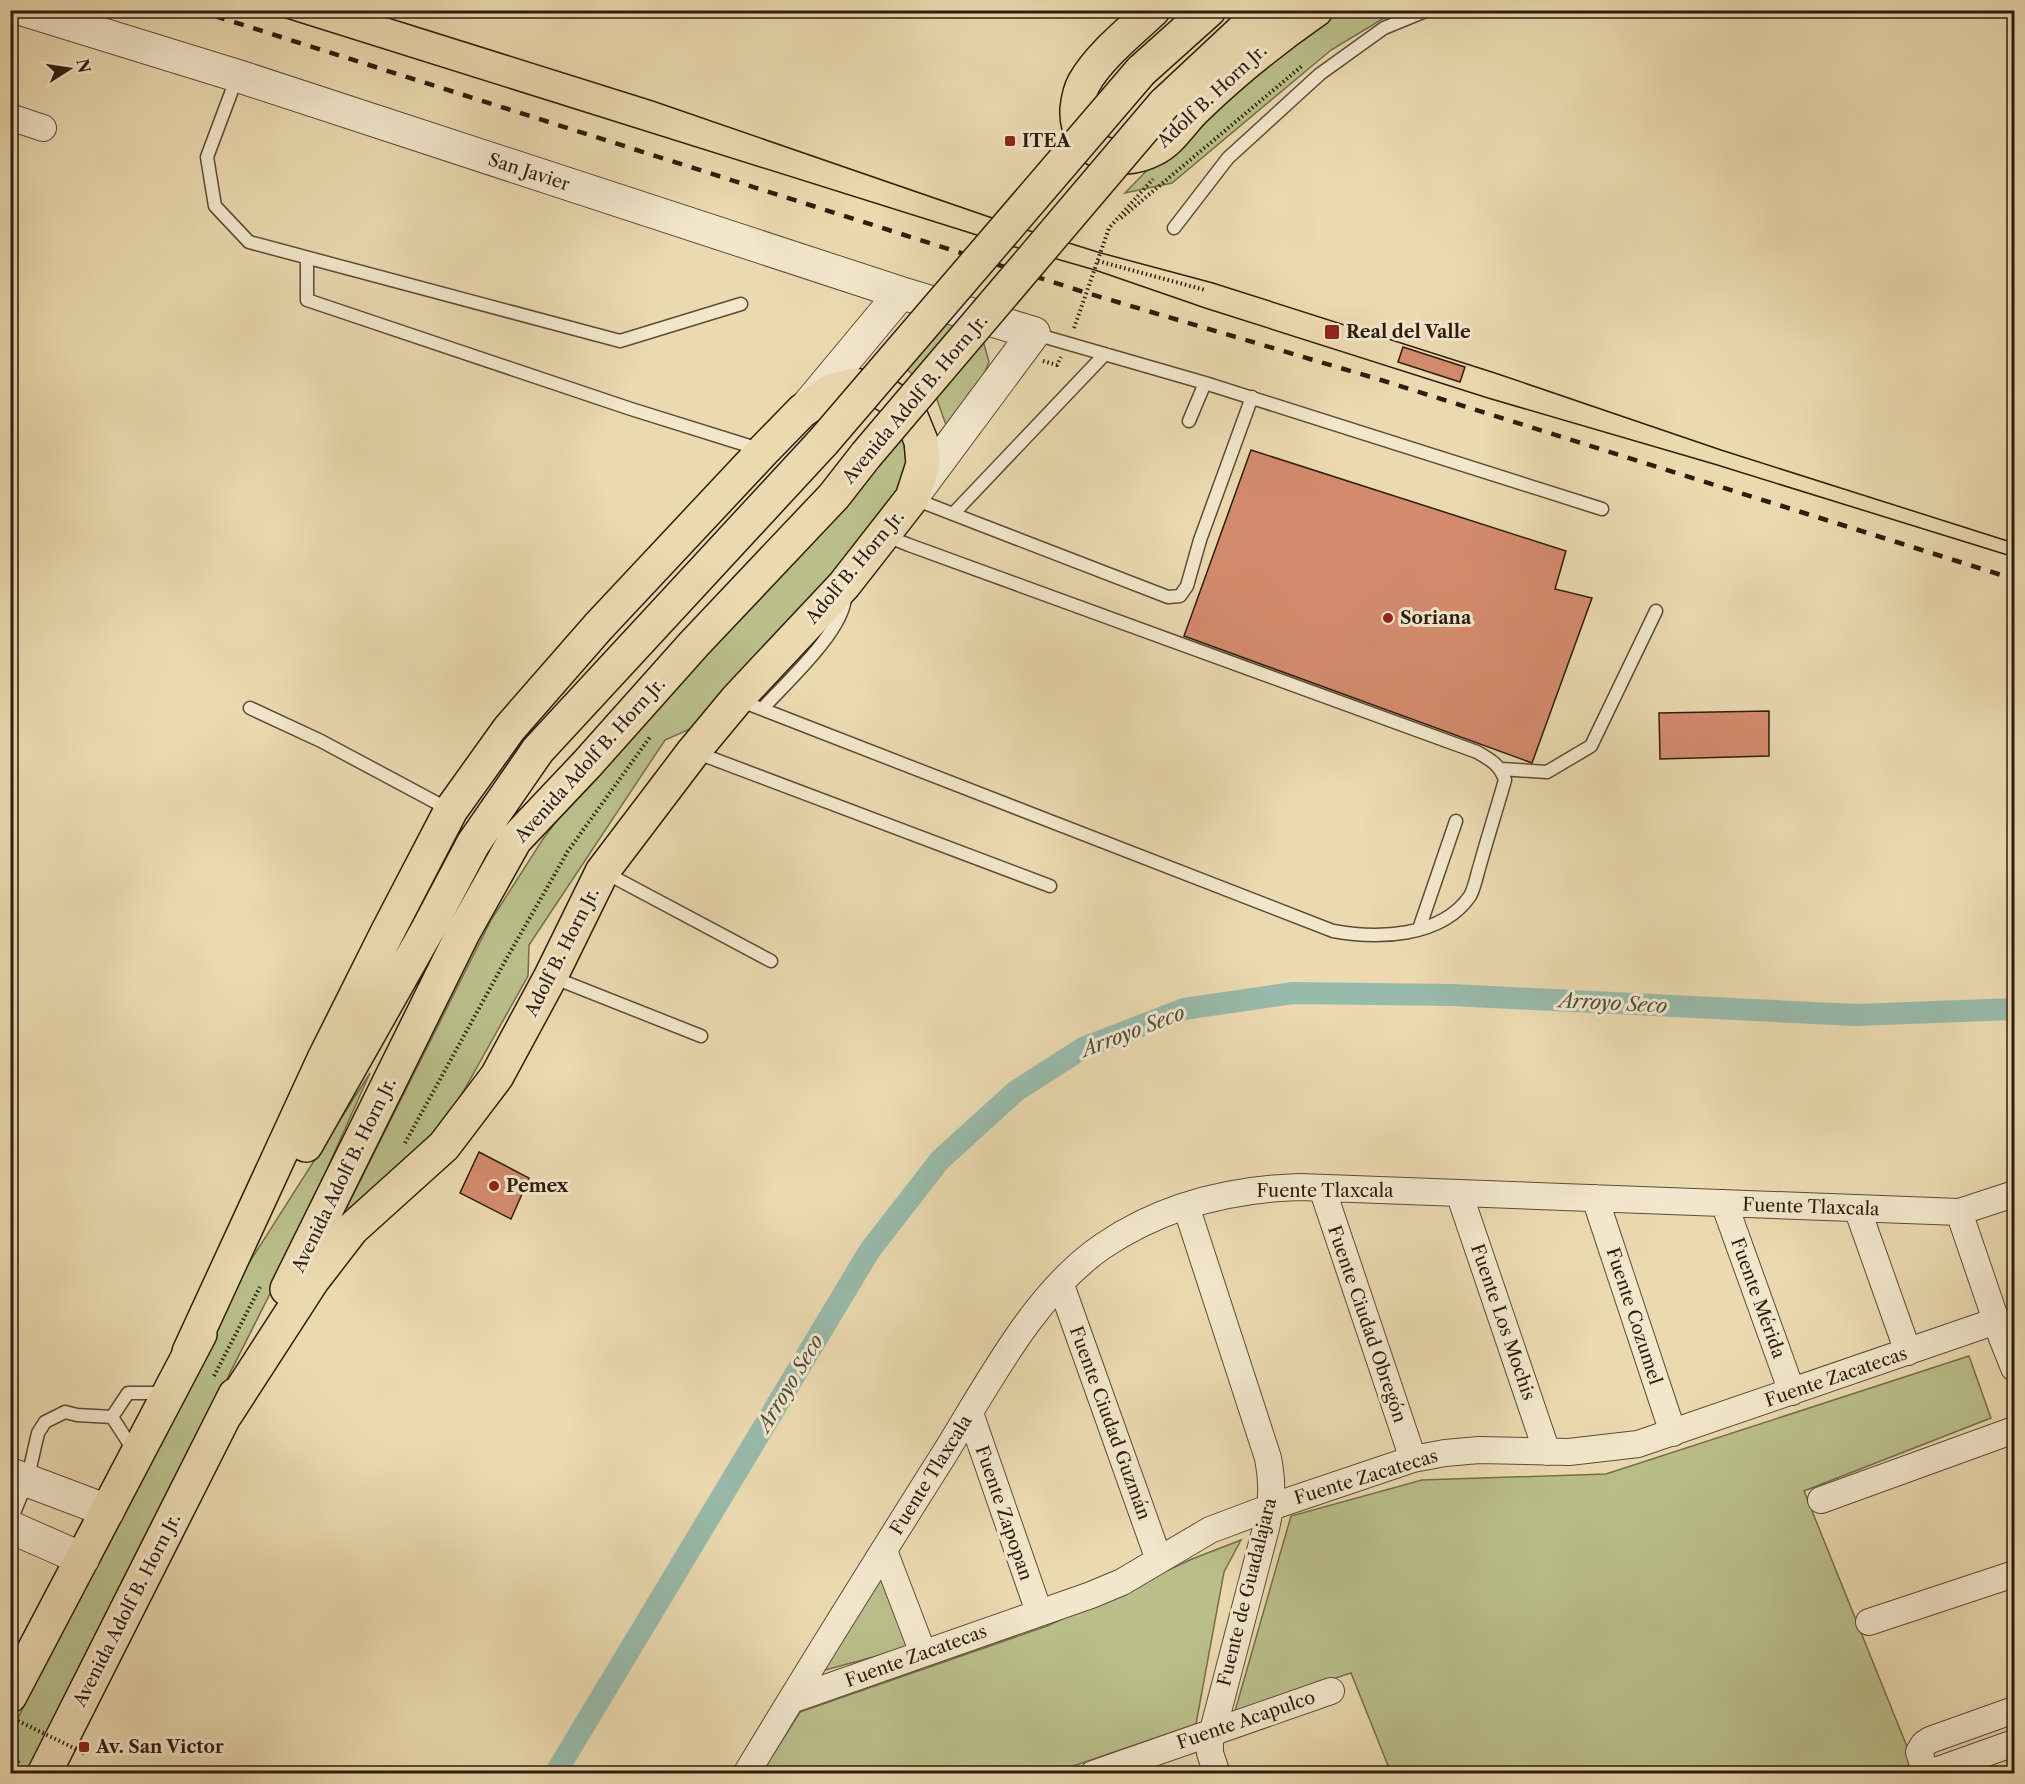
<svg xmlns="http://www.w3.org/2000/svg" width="2025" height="1784" viewBox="0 0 2025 1784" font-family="'Libre Caslon Text',serif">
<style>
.green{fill:#babf8a;stroke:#746e4b;stroke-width:1.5}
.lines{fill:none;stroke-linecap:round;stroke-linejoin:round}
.canal{stroke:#98baaa;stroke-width:22}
.building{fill:#d48b6d;stroke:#2d1d0c;stroke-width:1.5}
.service-casing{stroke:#5c4c35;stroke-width:15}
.minor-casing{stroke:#5c4c35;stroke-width:28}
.tertiary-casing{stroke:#5c4c35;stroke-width:34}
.primary-casing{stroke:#2d1d0c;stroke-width:36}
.path{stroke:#2d1d0c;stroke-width:4;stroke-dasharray:1.5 3;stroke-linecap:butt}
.service{stroke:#f2e6cc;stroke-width:12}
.minor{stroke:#f2e6cc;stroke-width:26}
.tertiary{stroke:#f2e6cc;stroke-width:32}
.primary{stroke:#ebd9b0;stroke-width:33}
.tram{stroke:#2d1d0c;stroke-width:1.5}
.rail{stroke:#2d1d0c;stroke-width:4.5;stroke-dasharray:10 10;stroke-linecap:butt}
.primary-bridge-casing{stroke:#2d1d0c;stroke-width:36;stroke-linecap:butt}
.path-bridge{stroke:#2d1d0c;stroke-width:4;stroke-dasharray:1.5 3;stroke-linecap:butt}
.primary-bridge{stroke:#ebd9b0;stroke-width:33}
.poi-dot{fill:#8f2418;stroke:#f2e6cc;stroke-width:2}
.labels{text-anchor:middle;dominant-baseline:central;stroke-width:6;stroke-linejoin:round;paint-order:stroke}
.street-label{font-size:18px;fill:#2d1d0c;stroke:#f2e6cc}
.poi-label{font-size:18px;font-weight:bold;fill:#2d1d0c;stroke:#f2e6cc;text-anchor:start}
.water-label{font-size:20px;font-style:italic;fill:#4d4c3b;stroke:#f2e6cc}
</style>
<rect width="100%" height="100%" fill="#ebd9b0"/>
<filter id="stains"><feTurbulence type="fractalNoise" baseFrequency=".00333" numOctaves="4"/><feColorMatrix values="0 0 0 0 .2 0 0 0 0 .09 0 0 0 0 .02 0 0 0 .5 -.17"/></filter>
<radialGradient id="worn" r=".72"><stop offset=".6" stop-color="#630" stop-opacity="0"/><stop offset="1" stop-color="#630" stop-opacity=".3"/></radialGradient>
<!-- green -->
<path class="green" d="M1328,11H1402L1384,18L1331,50L1172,183L1125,193L1194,122Z
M912,320L961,323L982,337L989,362L979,387L946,425L934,391L906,369Z
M902,433L909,451V468L897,494L863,543L699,725L665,740L529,945L528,976L439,1135L355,1213L347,1207L491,920L543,839L581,789Z
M370,1073L281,1272L28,1773H11L10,1734L233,1288Z
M1969,1356L1991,1418L1804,1491L1914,1764L1889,1774L1391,1773L1351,1673L1235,1711L1291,1516L1422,1480L1606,1474Z
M1241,1540L1224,1572L1196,1724L1053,1773L761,1774L800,1712L1047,1626L1192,1559Z
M883,1567L910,1647L818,1672Z"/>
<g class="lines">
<!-- canal -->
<path class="canal" d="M555,1774L870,1250L940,1160L1016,1091L1083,1048L1184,1009L1293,993L1452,995L1856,1015L2014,1009"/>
</g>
<!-- building -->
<path class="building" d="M1403,347L1465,367L1460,382L1398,362Z
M1251,450L1566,551L1555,589L1592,598L1532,763L1184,636Z
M1769,711V756L1660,759L1659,713Z
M479,1152L529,1178L511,1219L460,1193Z"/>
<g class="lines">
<defs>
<path id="service" d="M237,77L207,157L215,206L249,242L620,341L741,304
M1174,228L1228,158L1320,74L1384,28L1428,10
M307,258V300L631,409L759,449
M1035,334L1205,383L1602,509
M1105,354L953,514L1168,597L1180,596L1187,586L1200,540L1252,397
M1189,421L1205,383
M912,498L953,514
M741,701L1333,931C1377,939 1441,938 1470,896C1475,887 1477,874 1480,865C1488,836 1497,808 1505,780C1500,765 1491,760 1477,752L909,545L884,535
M250,708L321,741L450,810
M763,708C786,683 844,630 845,597
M695,752L1050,886
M1501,769L1547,772L1591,746L1656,611
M604,872L771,961
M1419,929L1456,821
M552,977L701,1036
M112,1417L134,1451
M10,1523L27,1481L38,1433L45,1422L65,1412L77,1415L112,1417L128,1393H167"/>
<path id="minor" d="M10,117L43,128
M1322,1188L1413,1459
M1459,1193L1547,1452
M1595,1198L1673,1433
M1724,1203L1792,1392
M1186,1206L1268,1458C1273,1483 1272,1503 1266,1528L1210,1742V1753L1217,1774
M1857,1208L1908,1352
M1959,1212L2002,1338L2014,1368
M1061,1285L1159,1560
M970,1413L1039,1612
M1821,1500L2014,1430
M884,1551L923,1653
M1869,1622L2014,1574
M791,1700L1091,1595L1122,1582L1210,1530L1271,1507L1413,1459L1445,1453L1479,1450L1569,1452L1638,1444L1996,1321
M746,1774C811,1666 878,1559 945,1453C988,1384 1035,1292 1103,1246C1162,1206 1230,1189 1300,1187L1959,1212L2014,1194
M1093,1774L1331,1691
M1926,1774L1919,1752L1924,1744L1930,1740L2014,1710
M1927,1774L2014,1743"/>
<path id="tertiary" d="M24,10L238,76L901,293L1034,333L913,496
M807,406L901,293
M10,1474L108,1511
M10,1527L83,1559"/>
<path id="primary" d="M1153,10C1131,31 1099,56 1084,83C1080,90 1078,100 1077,109C1075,153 1119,168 1154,149C1171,141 1182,121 1196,108C1233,72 1273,40 1316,10
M1141,71L1209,10
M1164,104L1257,17L1267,10
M306,1145L428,929L473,844L538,750L823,442
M287,1289L463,933L515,840L587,764L694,644L834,496L866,455
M189,1352L324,1059L388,931L451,810L509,729L598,627L763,451L802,411L833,390L855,385L878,390L897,402L912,419L921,441L923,464L912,498L844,585L737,699L693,752L602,872L551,976L497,1076L444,1146L352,1229L312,1281L226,1414
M10,1696L200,1334
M44,1774L235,1395"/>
</defs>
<!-- service casing -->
<use href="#service" class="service-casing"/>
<!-- minor casing -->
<use href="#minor" class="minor-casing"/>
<!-- tertiary casing -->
<use href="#tertiary" class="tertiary-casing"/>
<!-- primary casing -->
<use href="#primary" class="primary-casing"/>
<!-- path -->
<path class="path" d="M1121,218L1302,66
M1098,261L1205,290
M1074,328L1109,228L1153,179
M1043,361L1057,365L1061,357
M405,1143L504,963L568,851L650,737
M214,1376L260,1287
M12,1774L19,1760"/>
<!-- service -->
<use href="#service" class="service"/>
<!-- minor -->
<use href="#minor" class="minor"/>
<!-- tertiary -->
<use href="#tertiary" class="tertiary"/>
<!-- primary -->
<use href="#primary" class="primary"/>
<!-- tram -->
<path class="tram" d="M260,10L1015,247L1095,270L1205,308L1488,398L1714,464L2014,557
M363,10L653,101L1030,231L1101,253L1213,283L1495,373L1721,450L2014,543"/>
<!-- rail -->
<path class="rail" d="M196,10L1087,293L1381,380L2014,579"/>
<defs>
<path id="primary-bridge" d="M823,442L1141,71
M866,455L1164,104"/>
</defs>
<!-- primary-bridge casing -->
<use href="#primary-bridge" class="primary-bridge-casing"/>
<!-- path-bridge -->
<path class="path-bridge" d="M10,1717L86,1754"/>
<!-- primary-bridge -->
<use href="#primary-bridge" class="primary-bridge"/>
</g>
<!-- markers -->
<g class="poi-dot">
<rect x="1004" y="135" width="12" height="12" rx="3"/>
<rect x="1324" y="324" width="16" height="16" rx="3"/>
<circle cx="1388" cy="618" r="6"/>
<circle cx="494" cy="1186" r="6"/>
<rect x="78" y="1741" width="12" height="12" rx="3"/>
</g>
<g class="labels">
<!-- street labels -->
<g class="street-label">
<text transform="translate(1212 96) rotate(-43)">Adolf B. Horn Jr.</text>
<text transform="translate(529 172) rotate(18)">San Javier</text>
<text transform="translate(915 399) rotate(-50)">Avenida Adolf B. Horn Jr.</text>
<text transform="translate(855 567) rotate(-50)">Adolf B. Horn Jr.</text>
<text transform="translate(590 760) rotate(-48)">Avenida Adolf B. Horn Jr.</text>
<text transform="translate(562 952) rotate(-63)">Adolf B. Horn Jr.</text>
<text transform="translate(344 1175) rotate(-64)">Avenida Adolf B. Horn Jr.</text>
<text x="1325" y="1191">Fuente Tlaxcala</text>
<text transform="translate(1811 1207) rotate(2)">Fuente Tlaxcala</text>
<text transform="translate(1758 1298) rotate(70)">Fuente Mérida</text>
<text transform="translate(1634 1316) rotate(72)">Fuente Cozumel</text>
<text transform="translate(1503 1322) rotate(71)">Fuente Los Mochis</text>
<text transform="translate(1367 1324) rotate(71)">Fuente Ciudad Obregón</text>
<text transform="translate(1836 1377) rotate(-19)">Fuente Zacatecas</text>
<text transform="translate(1110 1423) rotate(70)">Fuente Ciudad Guzmán</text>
<text transform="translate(931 1475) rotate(-58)">Fuente Tlaxcala</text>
<text transform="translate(1366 1477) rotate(-17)">Fuente Zacatecas</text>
<text transform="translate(1004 1513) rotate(71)">Fuente Zapopan</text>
<text transform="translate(1247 1592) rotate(-76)">Fuente de Guadalajara</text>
<text transform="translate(127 1610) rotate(-63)">Avenida Adolf B. Horn Jr.</text>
<text transform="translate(916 1656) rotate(-20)">Fuente Zacatecas</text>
<text transform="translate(1246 1720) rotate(-19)">Fuente Acapulco</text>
</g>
<!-- poi labels -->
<g class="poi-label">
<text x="1022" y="141">ITEA</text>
<text x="1346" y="332">Real del Valle</text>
<text x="1400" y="618">Soriana</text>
<text x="506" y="1186">Pemex</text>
<text x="96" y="1747">Av. San Victor</text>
</g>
<!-- water labels -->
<g class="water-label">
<text transform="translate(1613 1003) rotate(3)">Arroyo Seco</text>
<text transform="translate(1133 1031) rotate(-21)">Arroyo Seco</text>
<text transform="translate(790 1383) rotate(-59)">Arroyo Seco</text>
</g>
</g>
<!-- margin -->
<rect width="2025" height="1784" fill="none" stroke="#ebd9b0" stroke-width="36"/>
<rect x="12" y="12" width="2001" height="1760" fill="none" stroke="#2d1d0c" stroke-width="3"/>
<rect x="18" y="18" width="1989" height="1748" fill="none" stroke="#2d1d0c" stroke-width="1.5"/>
<!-- north arrow -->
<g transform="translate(69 69) rotate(78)" stroke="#f2e6cc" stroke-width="4.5" paint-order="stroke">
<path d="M0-4.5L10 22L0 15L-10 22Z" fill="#2d1d0c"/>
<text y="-9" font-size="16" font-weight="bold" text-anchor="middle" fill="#2d1d0c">N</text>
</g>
<rect width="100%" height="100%" filter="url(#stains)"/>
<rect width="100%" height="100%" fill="url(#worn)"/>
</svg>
